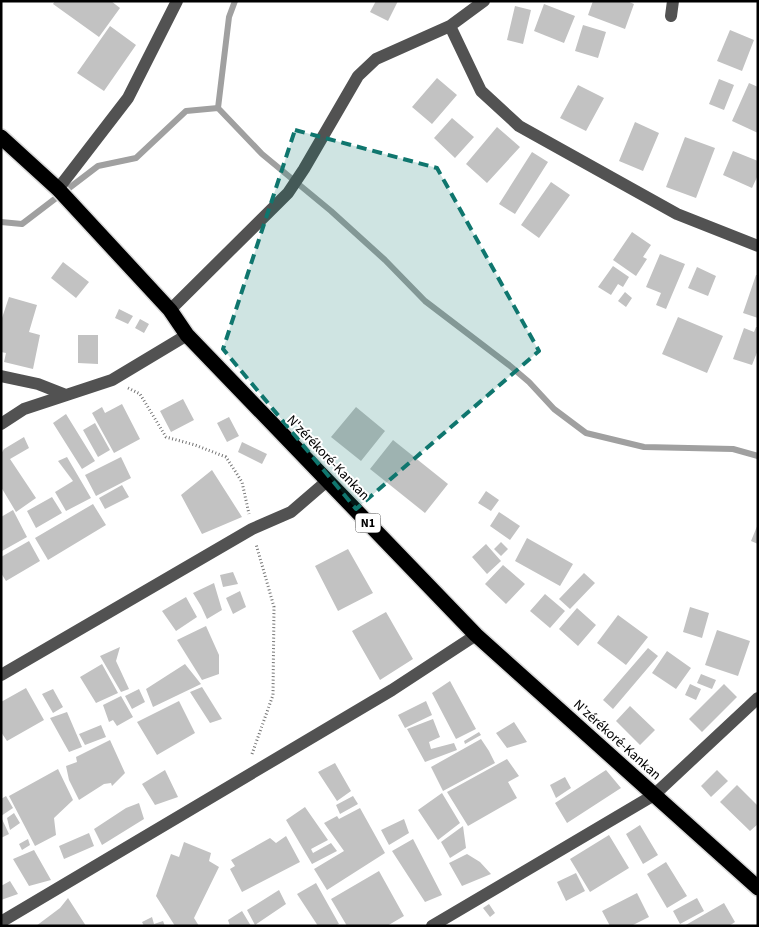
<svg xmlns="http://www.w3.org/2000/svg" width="759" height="927" viewBox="0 0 759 927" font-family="'Source Sans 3',sans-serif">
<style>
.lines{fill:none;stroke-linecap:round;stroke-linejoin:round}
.stream{stroke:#a0a0a0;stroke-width:6}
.building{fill:#c2c2c2}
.highway-casing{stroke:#dbdbdb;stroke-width:18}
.path{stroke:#747474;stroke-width:3;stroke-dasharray:1 2.5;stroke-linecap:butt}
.minor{stroke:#525252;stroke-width:12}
.highway{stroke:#000;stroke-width:15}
.marked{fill:#0f766e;fill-opacity:0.2;stroke:#0f766e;stroke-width:4;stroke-dasharray:10 6;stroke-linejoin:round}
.labels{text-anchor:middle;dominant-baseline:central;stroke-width:4;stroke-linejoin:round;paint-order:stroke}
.shield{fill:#fff;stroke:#4c4c4c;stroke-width:1}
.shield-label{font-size:12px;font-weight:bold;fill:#000}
.street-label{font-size:14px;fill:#000;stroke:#fff}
</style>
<rect width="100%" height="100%" fill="#fff"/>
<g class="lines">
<!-- stream -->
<path class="stream" d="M218,108L229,17L235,1
M1,222L22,224L98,166L136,158L186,111L218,108L262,154L331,211L385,260L425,301L509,365L529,382L554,409L586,433L644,447L733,449L758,456"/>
</g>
<!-- building -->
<path class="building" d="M55,1H111L120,8L99,37L53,4Z
M376,1H398L388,21L370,12Z
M593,1H627L634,4L625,29L588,15Z
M544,4L575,16L564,43L534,31Z
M515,6L531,10L523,44L507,40Z
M583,25L606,32L598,58L575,51Z
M110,26L136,45L104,91L77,73Z
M730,30L754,40L742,71L717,61Z
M437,78L457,95L432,124L412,107Z
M719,79L734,85L724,110L709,104Z
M749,83L758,87V133L732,121Z
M578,85L604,98L586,131L560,118Z
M452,118L474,137L455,158L434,138Z
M635,122L659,133L643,171L619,161Z
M497,127L520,147L487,183L466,164Z
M685,137L715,148L696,198L666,187Z
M733,151L758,161V175L752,188L723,175Z
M532,152L548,162L515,214L499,204Z
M551,182L570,195L539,238L521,225Z
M632,232L651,245L643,257L647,259L636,276L613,260Z
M660,254L685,264L666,309L656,305L661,293L646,287Z
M63,262L89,282L76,298L51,278Z
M613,266L629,277L623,287L618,284L611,295L598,287Z
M697,267L716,276L708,296L688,288Z
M756,275H758V318L743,313Z
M625,292L632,298L626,307L618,301Z
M9,297L37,305L29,332L40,335L33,369L4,362L6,353L1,352V321Z
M119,309L133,316L128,324L115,318Z
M678,317L723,336L707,373L662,354Z
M140,319L149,324L144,333L135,328Z
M756,327H758V350L752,365L733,359L744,328L754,332Z
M78,335H98V364L78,363Z
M183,399L194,420L171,432L160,411Z
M122,404L140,439L114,453L92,413L102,407L105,413Z
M356,407L385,431L361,461L331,437Z
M66,414L95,461L82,469L53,423Z
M229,417L239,436L227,442L217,423Z
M95,423L110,450L98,457L83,430Z
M24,437L29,448L10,459L36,498L16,512L1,487V454L4,449Z
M393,440L448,484L425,513L370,469Z
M242,442L267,454L262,464L238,452Z
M67,457L91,498L66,511L55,492L73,481L58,461Z
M121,457L131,478L96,496L85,475Z
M212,470L242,517L202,534L181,495Z
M122,485L129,497L105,509L99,498Z
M486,491L499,500L491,511L478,503Z
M52,497L62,513L36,528L27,511Z
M93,504L106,525L48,560L35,538Z
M13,510L27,537L2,551L1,517Z
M499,512L520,526L510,540L490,526Z
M758,524V544L751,541Z
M527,538L573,564L560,586L515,561Z
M29,541L40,561L6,581L1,573V557Z
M501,542L508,549L501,556L494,549Z
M486,544L501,561L487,574L472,557Z
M348,549L373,593L338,611L315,566Z
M503,565L525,584L506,604L485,584Z
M233,572L238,584L223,587L220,575Z
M584,573L595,583L570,609L559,599Z
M214,583L222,610L207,619L201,606L193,593Z
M240,591L246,607L233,614L226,598Z
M545,594L565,611L550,628L530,611Z
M186,597L197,617L176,631L162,611Z
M690,607L709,613L702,638L683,632Z
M577,608L596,625L578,646L559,629Z
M386,612L413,659L380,680L352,631Z
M618,615L648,637L626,665L597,643Z
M206,626L219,655V674L202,680L177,640Z
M717,630L750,641L738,676L705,665Z
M120,647L116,661L129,689L121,692L100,656Z
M648,648L658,656L613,709L603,700Z
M667,651L691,668L676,689L652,673Z
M102,664L118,693L96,703L80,677Z
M185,664L201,684L153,707L146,689Z
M701,674L716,680L712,689L697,683Z
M450,681L476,729L456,739L432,693Z
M690,684L701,689L696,700L685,695Z
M724,684L737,697L702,732L689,719Z
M202,687L222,719L210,723L190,692Z
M26,688L44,720L7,741L1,732V702Z
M53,689L63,707L53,713L42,694Z
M139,689L145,702L132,709L125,696Z
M121,696L133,717L117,726L113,720L109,722L103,705Z
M179,701L195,733L157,755L137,722Z
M426,701L432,715L405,728L398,715Z
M630,706L655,730L640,745L616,721Z
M67,712L82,747L69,752L50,718Z
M433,719L440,737L429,742L431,749L454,743L457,750L425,762L407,729Z
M514,722L527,742L507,748L496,733Z
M101,725L106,737L85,745L79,734Z
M479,732L481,735L465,744L464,741Z
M481,739L489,751L495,763L443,791L431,767Z
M110,740L125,773L112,786L111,783L104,784L79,800L69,780L66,766L77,762L76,757Z
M507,759L519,776L508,782L517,798L468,826L447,792Z
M335,763L351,791L337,801L318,772Z
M58,769L73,800L54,818L56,835L35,846L9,796Z
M165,770L178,797L155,805L142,784Z
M606,770L621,788L567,823L555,803Z
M717,770L728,781L711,797L701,786Z
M565,777L571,788L556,798L550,785Z
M737,785L758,806V824L750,831L720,802Z
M442,793L460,823L438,840L418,810Z
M6,796L13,808L1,816V799Z
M353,796L358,804L340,814L336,805Z
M139,803L144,819L102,845L94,829L126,808Z
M305,807L328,840L311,849L313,853L331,843L337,851L312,864L286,820Z
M360,808L385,853L327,890L314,869L344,851L324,823L337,816L339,819Z
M14,813L20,823L10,830L7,818Z
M1,817L9,834L1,838Z
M404,819L409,833L389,845L381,830Z
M640,825L658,855L643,864L626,834Z
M463,826L466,848L450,858L441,842Z
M89,833L94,846L64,859L59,846Z
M609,835L629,868L590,892L570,859Z
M286,836L300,862L242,892L230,869L235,866L231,860L270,838L276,843Z
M28,839L30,845L22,850L19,844Z
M413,839L442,895L425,902L392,851Z
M184,842L211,853L209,861L219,867L194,918L199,926H175L156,896L171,854L179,857Z
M34,850L51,880L29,886L13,859Z
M467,854L480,862L491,874L462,886L449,863Z
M666,862L687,896L667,908L647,874Z
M379,871L404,916L387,926H347L331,899Z
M576,873L585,891L566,901L557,882Z
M10,881L18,894L1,900V886Z
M316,883L339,924L334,926H318L297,894Z
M279,890L286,904L255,925L247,910Z
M637,893L649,917L631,926H610L602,911Z
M68,898L86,926H36L60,908Z
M697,898L704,911L680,924L673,911Z
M724,903L735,922L729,926H684Z
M489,904L495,913L490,917L483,908Z
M242,911L251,926H230L228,920Z
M152,917L154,924L163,921L165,926H144L142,922Z"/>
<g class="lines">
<defs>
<path id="highway" d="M1,137L58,189L170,310L187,335L476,635L758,888"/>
</defs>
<!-- highway casing -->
<use href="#highway" class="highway-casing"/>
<!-- path -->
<path class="path" d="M128,388L140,394L166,437L195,445L226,457L242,482L249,514
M252,754L273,695L274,607L256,544"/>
<!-- minor -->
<path class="minor" d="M671,16L673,1
M450,26L481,91L519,126L677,214L758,246
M58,189L128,98L177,1
M170,310L288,193L304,169L358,76L376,59L450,26L484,1
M1,376L38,384L66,395
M1,424L24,409L112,380L187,335
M1,675L252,529L291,512L327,481
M1,922L392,690L476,635
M432,926L654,795L758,698"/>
<!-- highway -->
<use href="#highway" class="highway"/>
</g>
<!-- marked area -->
<path class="marked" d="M295,130L437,168L539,351L356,509L223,349Z"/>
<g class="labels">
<!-- shield labels -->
<rect class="shield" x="355.5" y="513.5" width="25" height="19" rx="4"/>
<g class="shield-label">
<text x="368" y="523">N1</text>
</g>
<!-- street labels -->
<g class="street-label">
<text transform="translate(328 458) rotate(46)">N'zérékoré-Kankan</text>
<text transform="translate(617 740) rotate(42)">N'zérékoré-Kankan</text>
</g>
</g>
<!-- border -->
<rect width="759" height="927" fill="none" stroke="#000000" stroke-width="5"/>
</svg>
